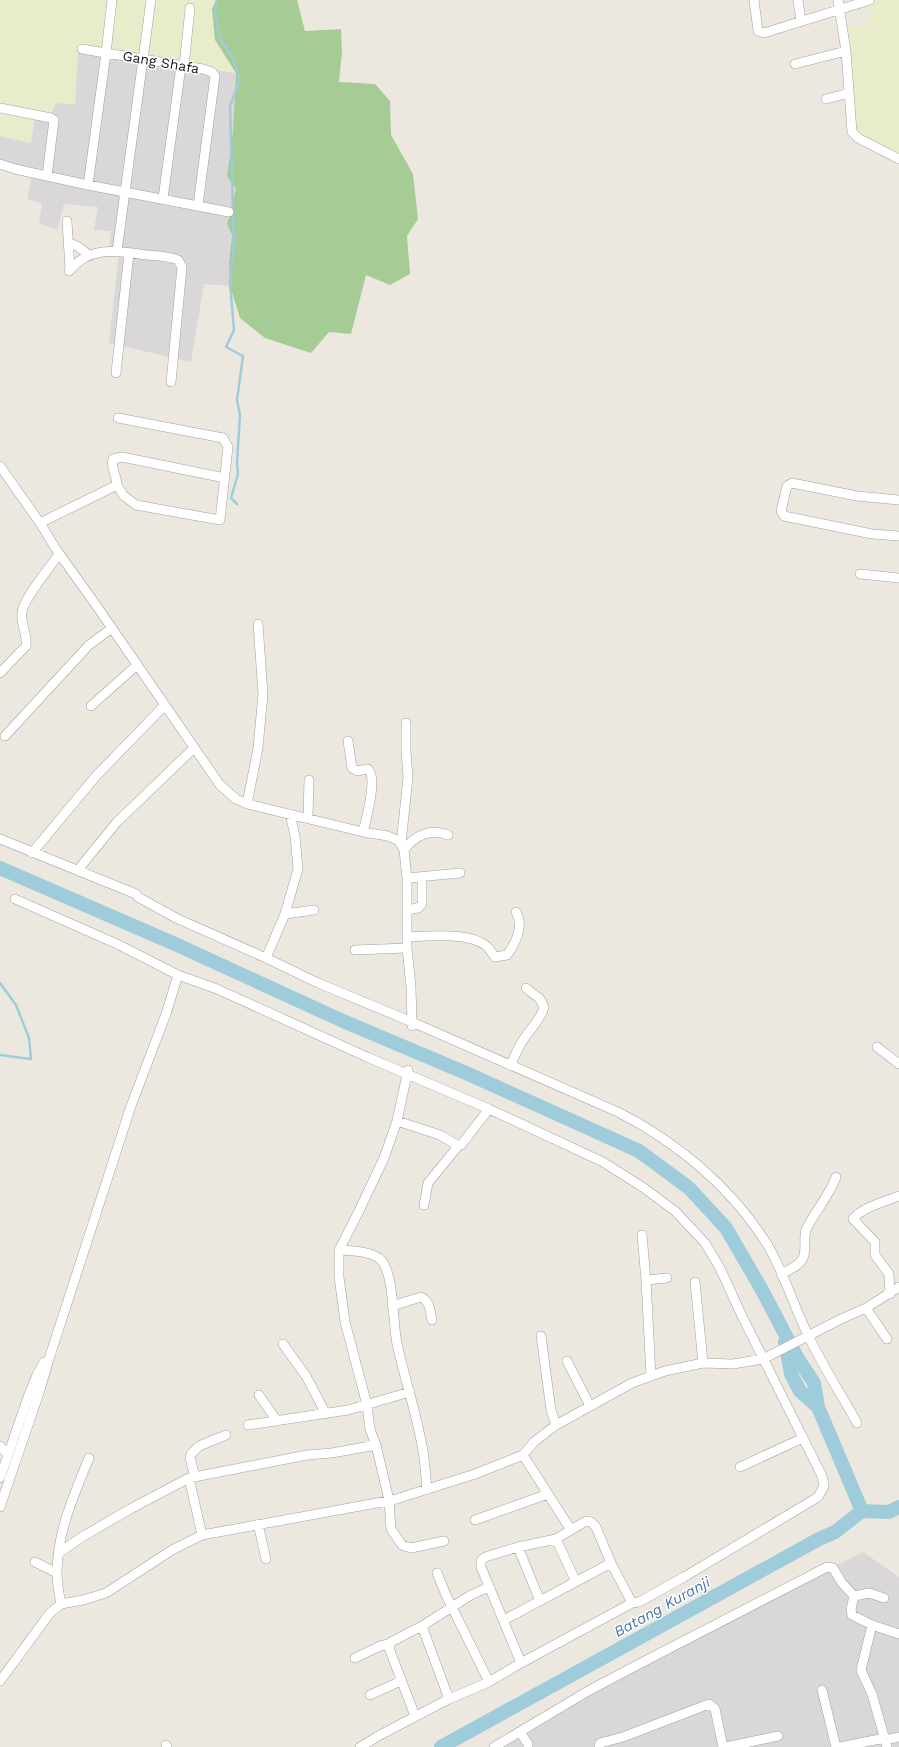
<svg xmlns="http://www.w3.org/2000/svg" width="899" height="1747" viewBox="0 0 899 1747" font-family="'Work Sans',sans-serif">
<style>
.residential{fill:#d9d7d7}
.farmland{fill:#e9ecca}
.forest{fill:#a4cc94}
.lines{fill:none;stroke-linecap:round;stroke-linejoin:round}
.stream{stroke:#9fccda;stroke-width:2.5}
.river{stroke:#9fccda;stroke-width:14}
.minor-casing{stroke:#a1a1a1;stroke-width:10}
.minor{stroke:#fff;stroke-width:9}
.labels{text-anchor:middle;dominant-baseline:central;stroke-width:3;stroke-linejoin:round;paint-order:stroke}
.street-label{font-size:14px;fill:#1a1a1a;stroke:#fff}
.water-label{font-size:15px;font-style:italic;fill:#4977a8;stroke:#fff}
</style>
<rect width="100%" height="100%" fill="#ece8e0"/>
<!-- residential -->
<path class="residential" d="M78,51L236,73L233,131L227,175L236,189L227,224L232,235L229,263L230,286L204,284L191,362L109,343L119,253L109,251L111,231L94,230L98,207L64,204L57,230L39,223L42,204L27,199L33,171L0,162V136L30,143L35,114L56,103L75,104Z
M863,1552L899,1577V1747H493L616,1678Z"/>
<!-- farmland -->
<path class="farmland" d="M0,0H216L212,9L215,40L236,73L78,51L75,104L56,103L50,117L35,115L31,143L0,136Z
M881,0H899V154L854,131L848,27L867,25V4Z"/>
<!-- forest -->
<path class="forest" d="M216,0H297L305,31L341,29L342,51L339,82L375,84L390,101L391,135L413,174L418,219L407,236L410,274L390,285L366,275L351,334L329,332L311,353L265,338L240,318L230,286L229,263L232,235L227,224L236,189L227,176L233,131L236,73L215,40L212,9Z"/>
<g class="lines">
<!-- stream -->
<path class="stream" d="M217,0L215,14L220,39L233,58L240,80L230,106L234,244L230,283L234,330L226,347L243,356L237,400L240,415L237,463L238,474L231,498L237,504
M0,983L16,1005L29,1038L31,1059L0,1055"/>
<!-- river -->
<path class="river" d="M0,868L175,944L343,1021L466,1073L639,1151L689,1188L726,1228L762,1290L797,1357L814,1383L818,1407L862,1511
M785,1342L791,1374L800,1391L818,1407
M441,1747L819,1539L835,1532L862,1511L889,1512L899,1507"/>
<defs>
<path id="minor" d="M754,0L758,31L764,33L870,0
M798,0L801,21
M838,0L846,51L852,132L858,138L899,159
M82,49L106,53L112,0
M795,64L846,51
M184,66L190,8
M826,99L849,93
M0,108L51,118L54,120L47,176
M0,164L15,169L88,185L229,212
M88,185L106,53L203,69L212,72L215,76L198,205
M163,198L181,66
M67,221L70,269
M69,243L77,246L89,255
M117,251L151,0
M69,271C90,245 118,251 147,255C157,256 169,256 178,260L182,267L171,382
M116,373L129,253
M0,466L40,523L56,549L98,608L220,785L236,799L247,804L363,832L388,836L399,841L404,850L407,878V948L411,987L412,1022L618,1112C677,1142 731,1187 767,1244C783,1270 794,1307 808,1335C822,1365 841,1394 857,1423
M117,485L123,495L136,505L220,520L228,447L223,438L118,418
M899,500L857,496L792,483L787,486L781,511L784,516L872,534L899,536
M40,523L117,485C117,476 110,467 113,459L122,457L225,478
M860,574L899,578
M0,673L26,646C28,636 20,623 22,612C24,598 50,567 59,554
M91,706L137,665
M5,736L89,645L112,628
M348,741L352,768L357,771L368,769C378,778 366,819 363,832
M247,804L258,748L263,694L258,624
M290,814L295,836L298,869L285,914L266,958L318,983L412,1022V1026
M308,818L309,780
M0,839L136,894L138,897L176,918L266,958
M401,844L408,777L406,751V723
M404,850C415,835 431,828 448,835
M32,853L96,776L165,705
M80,872L81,866L117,822L194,748
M407,878L460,873
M15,899L117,944L178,975L217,989L367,1057L489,1109L603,1162L644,1188L675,1211L705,1243L720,1268L741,1314L822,1476L824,1486L818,1497L684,1577L639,1602L632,1603L521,1663L489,1682L449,1699L380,1735L360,1747
M407,910L418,908L422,904V877
M285,914L314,910
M407,937C428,936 468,932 485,945C489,947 492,954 495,957L507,955C516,943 524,926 516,912
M355,950L407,948
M877,1047L899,1064
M511,1066C514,1056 519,1046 525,1037C532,1027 541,1019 544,1007L540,999L526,988
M408,1070L397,1121L384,1158L358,1213L339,1250V1277L345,1322L367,1405L370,1429L376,1445L389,1500L391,1529L402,1545L411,1548L444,1541
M397,1121L440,1135L457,1145H461L489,1109
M424,1205L428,1183L459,1145
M642,1235L646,1280
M339,1250C352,1251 373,1251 382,1261C394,1276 393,1324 397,1344C405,1380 417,1415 423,1451C425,1464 426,1477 427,1490
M781,1274C789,1270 799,1266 803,1258C807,1249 803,1239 806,1230C814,1212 829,1197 836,1177
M695,1282L703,1363
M890,1294L889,1274L875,1255V1242L853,1219C861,1208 886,1201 899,1196
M392,1306L421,1297C430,1301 430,1311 432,1320
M866,1308L887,1339
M541,1336L551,1410L556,1425
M283,1344L306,1376L326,1414
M567,1361L590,1406
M651,1376L646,1280L667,1278
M259,1395L277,1421
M248,1425L348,1410L410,1392
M0,1446L8,1455
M523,1455L571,1530
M740,1467L803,1438
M195,1477L190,1458L191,1454L199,1446L226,1435
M0,1478L28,1397L37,1375L44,1362
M189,1478L202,1535
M0,1507L39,1393L49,1359L131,1106L166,1014L178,975
M475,1520L548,1494
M258,1524L266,1559
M556,1539L576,1582
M518,1547L540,1601
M59,1553L82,1537L132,1508L189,1478L307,1455L332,1453L376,1445
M35,1562L57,1573
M437,1573L446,1595L489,1682
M854,1596L851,1609L852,1615L872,1625L861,1670L872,1694L887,1747
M854,1596L869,1593L884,1598
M61,1604C59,1594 57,1583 57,1573C57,1532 74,1495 89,1458
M504,1620L611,1563
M872,1625L899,1634
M422,1626L449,1699
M355,1658L380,1646L389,1644
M521,1663L481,1567V1561L485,1557L518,1547L556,1539L586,1521L591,1522L596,1527L611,1563L632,1603
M0,1681L50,1613L61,1604L83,1600L106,1593L172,1550L202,1535L393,1500L475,1474L523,1455L534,1442L556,1425L632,1383L665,1371L703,1363L733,1364L763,1359L841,1319L866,1308L899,1287
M822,1690L836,1747
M370,1695L401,1681
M415,1716L389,1648L391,1642L422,1626L471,1595L489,1587
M520,1732L528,1744V1747
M885,1740L899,1737
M166,1745L167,1747
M494,1747L588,1691L641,1663L827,1567L833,1568L842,1583L854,1596
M599,1747L600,1743L623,1737L709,1704L715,1709L723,1747
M726,1747L778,1736
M840,1747L885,1738"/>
</defs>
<!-- minor casing -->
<use href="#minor" class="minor-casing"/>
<!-- minor -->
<use href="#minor" class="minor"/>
</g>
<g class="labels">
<!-- street labels -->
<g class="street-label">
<text transform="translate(161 62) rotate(10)">Gang Shafa</text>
</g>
<!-- water labels -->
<g class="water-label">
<text transform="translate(662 1607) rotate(-29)">Batang Kuranji</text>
</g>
</g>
</svg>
